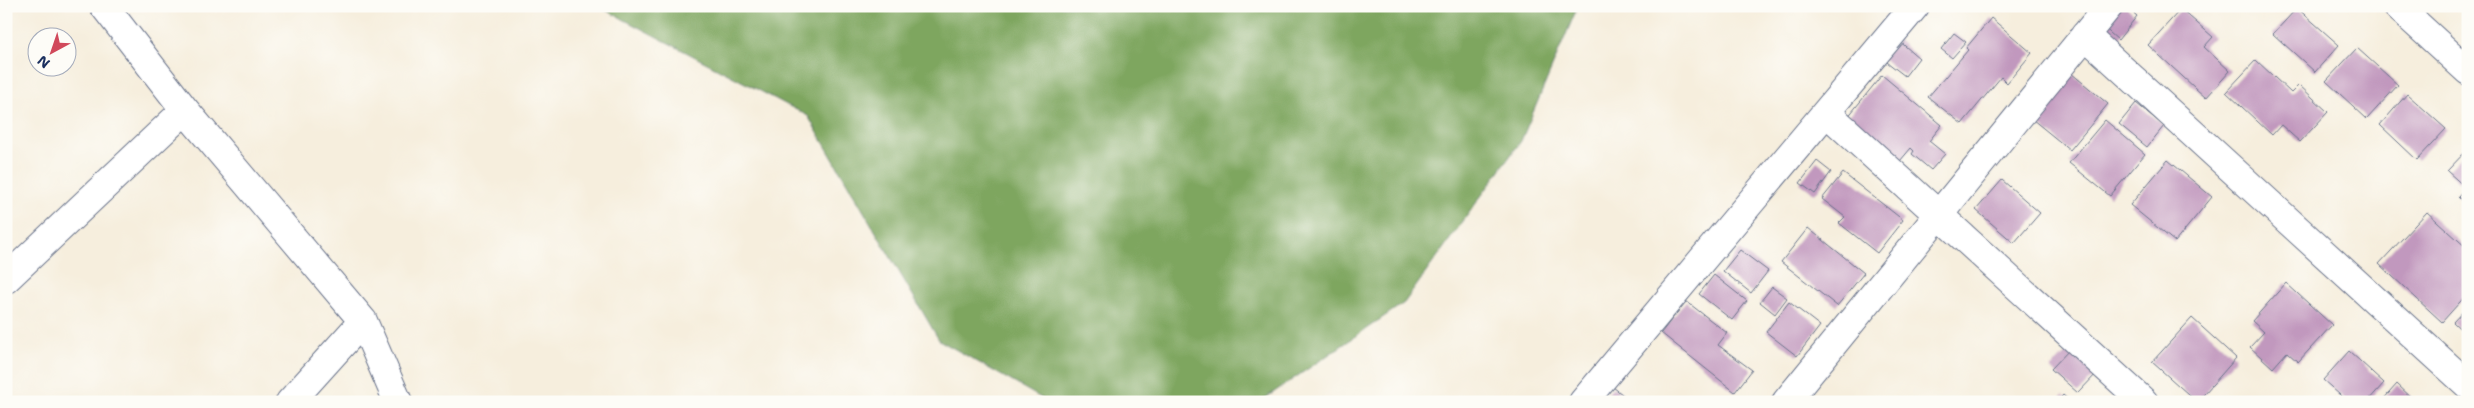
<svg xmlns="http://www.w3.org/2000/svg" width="2474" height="408" viewBox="0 0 2474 408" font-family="'Shantell Sans',sans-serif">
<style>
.forest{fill:#7ea65e;stroke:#4c6a5e}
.building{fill:#c198be}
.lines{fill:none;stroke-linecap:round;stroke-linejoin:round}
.minor-casing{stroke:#68728a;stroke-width:30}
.tertiary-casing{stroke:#68728a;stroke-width:30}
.minor{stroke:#fff;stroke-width:28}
.tertiary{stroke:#fff;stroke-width:28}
</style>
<rect width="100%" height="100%" fill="#fdfcf7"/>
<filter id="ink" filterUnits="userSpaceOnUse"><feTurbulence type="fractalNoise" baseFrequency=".02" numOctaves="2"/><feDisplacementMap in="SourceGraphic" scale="10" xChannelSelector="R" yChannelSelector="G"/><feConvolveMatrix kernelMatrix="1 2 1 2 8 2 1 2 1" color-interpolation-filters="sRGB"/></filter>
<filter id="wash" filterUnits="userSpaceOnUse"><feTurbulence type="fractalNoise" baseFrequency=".0096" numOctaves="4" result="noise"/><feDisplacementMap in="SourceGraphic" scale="20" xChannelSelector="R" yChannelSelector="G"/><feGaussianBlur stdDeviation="1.12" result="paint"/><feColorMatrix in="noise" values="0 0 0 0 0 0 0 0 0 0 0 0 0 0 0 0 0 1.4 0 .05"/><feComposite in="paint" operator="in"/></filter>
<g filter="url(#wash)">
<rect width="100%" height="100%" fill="#f6eedd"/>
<!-- forest -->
<path class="forest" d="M598,6H1578L1521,141L1404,303L1264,399L1240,402H1048L939,340L808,116Z"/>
<g id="blocks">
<!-- building -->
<path class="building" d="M2116,6H2125L2137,16L2118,40L2101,25Z
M2297,8L2339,45L2315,72L2273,34Z
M2181,9L2213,37L2204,47L2230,71L2206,98L2148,45Z
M1991,18L2032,53L2007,83L2001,77L1962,124L1928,97L1968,50L1966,48Z
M1954,33L1966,42L1952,58L1941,49Z
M1898,40L1919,58L1905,76L1883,59Z
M2357,48L2398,85L2367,119L2326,81Z
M2256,60L2291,93L2299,85L2328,112L2300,142L2281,125L2272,135L2226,92Z
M2071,73L2108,104L2070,150L2027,115Z
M1882,75L1942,125L1929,141L1945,154L1931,170L1912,154L1914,151L1911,148L1900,161L1847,118Z
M2407,94L2446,129L2417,160L2380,125Z
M2136,103L2164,126L2147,147L2119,124Z
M2105,120L2145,154L2110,196L2069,163Z
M2468,149V206L2458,197L2466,188L2447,171Z
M2168,160L2212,197L2175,242L2130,205Z
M1817,161L1831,172L1815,194L1800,183Z
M1843,173L1903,220L1877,253L1839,223L1845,217L1822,199Z
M2002,180L2040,213L2014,243L1976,210Z
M2427,212L2468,249V293L2442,322L2379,264Z
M1808,228L1864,273L1837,306L1781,262Z
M1740,250L1768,271L1751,293L1723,271Z
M1714,275L1747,301L1732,320L1699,294Z
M2286,283L2332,325L2298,362L2287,352L2273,368L2250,347L2264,332L2252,321Z
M1772,287L1787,298L1775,314L1760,302Z
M1686,301L1727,333L1718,345L1752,370L1735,392L1661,333Z
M1789,302L1820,326L1797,356L1766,332Z
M2468,306V336L2453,322Z
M2192,318L2236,358L2197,402L2152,362Z
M2071,348L2098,372L2078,393L2051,369Z
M2349,351L2384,383L2367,402H2348L2323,380Z
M2397,384L2416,402H2381Z
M1613,387L1632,402H1602Z
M2063,395L2071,402H2057Z"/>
</g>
</g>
<g filter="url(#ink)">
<use href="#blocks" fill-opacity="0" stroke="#68728a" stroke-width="1"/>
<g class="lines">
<defs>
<path id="minor" d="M104,6L185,110L363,321L398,402
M2397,6L2468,71
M2085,35L2468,385
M1827,113L2144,402
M6,279L185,110
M290,402L363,321
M1786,402L2109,6"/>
<path id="tertiary" d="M1583,402L1915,6"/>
</defs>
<!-- minor casing -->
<use href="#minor" class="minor-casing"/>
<!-- tertiary casing -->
<use href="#tertiary" class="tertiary-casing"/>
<!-- minor -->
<use href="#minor" class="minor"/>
<!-- tertiary -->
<use href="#tertiary" class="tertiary"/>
</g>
</g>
<!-- margin -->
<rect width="2474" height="408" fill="none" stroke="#fdfcf7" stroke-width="25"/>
<!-- north arrow -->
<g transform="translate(52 52) rotate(220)"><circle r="24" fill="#fdfcf7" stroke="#a3aaba"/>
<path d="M0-4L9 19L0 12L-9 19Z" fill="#d1495b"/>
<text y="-8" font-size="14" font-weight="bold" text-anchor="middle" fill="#1b2f5e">N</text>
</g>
</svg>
